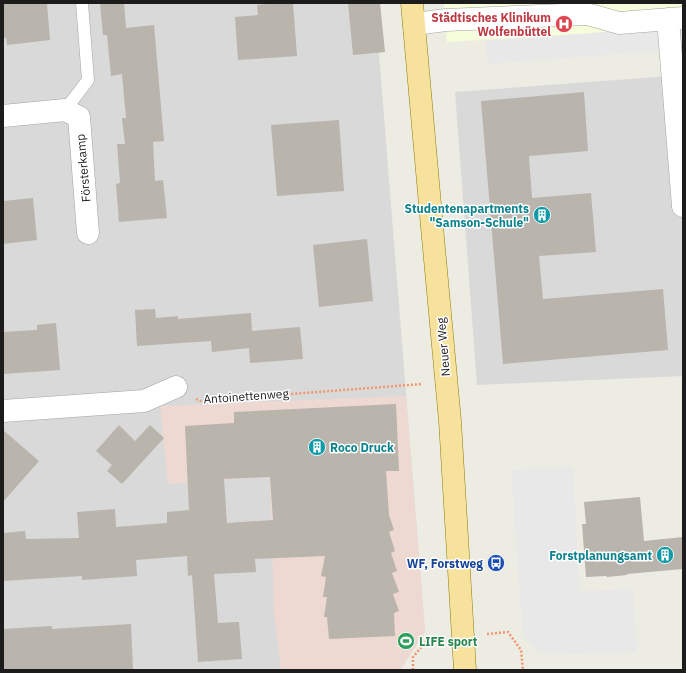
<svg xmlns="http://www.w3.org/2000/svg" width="686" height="673" viewBox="0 0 686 673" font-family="'IBM Plex Sans',sans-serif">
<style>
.residential{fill:#dad9d9}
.commercial{fill:#eed8d2}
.education{fill:#f6fddb}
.parking{fill:#e8e8e8}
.building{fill:#b9b4ac;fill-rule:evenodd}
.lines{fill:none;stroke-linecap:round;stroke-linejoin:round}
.lane-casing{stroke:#a3a3a3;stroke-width:13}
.street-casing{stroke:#a3a3a3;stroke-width:23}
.primary-casing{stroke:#8d7b07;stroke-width:23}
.path{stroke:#f3956e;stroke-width:2.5;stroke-dasharray:2 2;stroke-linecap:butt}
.lane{stroke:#fff;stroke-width:12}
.street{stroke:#fff;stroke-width:22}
.primary{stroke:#f7e29d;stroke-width:22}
.labels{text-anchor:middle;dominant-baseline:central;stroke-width:3;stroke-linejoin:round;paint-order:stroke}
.health-label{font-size:12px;font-weight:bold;fill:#be3a42;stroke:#fff;text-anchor:end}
.street-label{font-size:12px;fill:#1c1c1c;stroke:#fff}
.culture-label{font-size:12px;font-weight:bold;fill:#0d838f;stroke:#fff;text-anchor:end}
.transit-label{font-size:12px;font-weight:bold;fill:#164399;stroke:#fff;text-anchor:end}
.leisure-label{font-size:12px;font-weight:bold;fill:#27864d;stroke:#fff;text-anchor:start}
</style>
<rect width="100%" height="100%" fill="#edece2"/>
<!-- residential -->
<path class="residential" d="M3,3H375L425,632L400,670H3Z
M683,75V376L477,385L455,92Z"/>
<!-- commercial -->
<path class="commercial" d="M406,396L425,632L400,670H281L274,613L270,477L237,479L168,484L160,406Z"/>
<!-- education -->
<path class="education" d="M444,3H683V28L447,42Z"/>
<!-- parking -->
<path class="parking" d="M683,26V49L488,64L486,41Z
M573,467L580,591L633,589L637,652L550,655L534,650L523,635L511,470Z"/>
<!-- building -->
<path class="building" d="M3,3H47L50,40L7,45L6,38H3Z
M100,3H124L126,28L154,25L164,141L153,142L155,181L163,180L167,218L119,222L116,184L120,183L117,144H125L122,118H126L122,74L111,76L107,35H103Z
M274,3H293L297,56L238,60L235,17L258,15L257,5Z
M348,3H380L385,52L353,55Z
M584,92L588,151L529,156L532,198L591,193L596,252L539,256L543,299L663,289L668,350L503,364L481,101Z
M339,120L344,191L277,196L271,125Z
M33,198L37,240L3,244V201Z
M367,239L373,301L319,307L313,245Z
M155,309L156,318L178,316V319L251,313L252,331L300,327L303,359L250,363L249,348L212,352L211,341L137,346L135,310Z
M56,323L60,370L3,374V332L37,330V325Z
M396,404L399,471H386L389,515L394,530L389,532L395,551L391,553L397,571L392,573L399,592L393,594L399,611L394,613L395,636L329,639L327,617H324L327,597H323L326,577L321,576L325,556L255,559L256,572L214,574L218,623L239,622L242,659L198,662L192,575L188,576L187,556L136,560L137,576L82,580V576L3,581V533L25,531L26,539L79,538L77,512L115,509L116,527L167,523V512L189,510L185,426L234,423V412ZM270,477L273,520L227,523L224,479Z
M119,425L135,441L150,425L164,438L122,484L107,471L112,465L96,451Z
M3,430L39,461L3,502Z
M640,497L644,541L683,537V569L627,574V575L607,577L606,576L586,577L582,524H586L584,502Z
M131,624L133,669L112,670H3V629L52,626V629Z"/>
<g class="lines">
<defs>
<path id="lane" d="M65,110L88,80L82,3"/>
<path id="street" d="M668,19L683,206
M414,24L446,20L587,14L619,23L683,18
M3,116L65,110L79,117L88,233
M3,411L144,401L176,387"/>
<path id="primary" d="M412,3L432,227L450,421L465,670"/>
</defs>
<!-- lane casing -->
<use href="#lane" class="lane-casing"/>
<!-- street casing -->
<use href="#street" class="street-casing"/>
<!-- primary casing -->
<use href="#primary" class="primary-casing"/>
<!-- path -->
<path class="path" d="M196,399L200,401L422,384
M487,634L508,632L521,650L523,670
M413,670V657L429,638H438"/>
<!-- lane -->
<use href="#lane" class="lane"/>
<!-- street -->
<use href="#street" class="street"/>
<!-- primary -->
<use href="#primary" class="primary"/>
</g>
<!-- icons -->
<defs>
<symbol id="hospital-disc" viewBox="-11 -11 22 22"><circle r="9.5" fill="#e0444e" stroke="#fff"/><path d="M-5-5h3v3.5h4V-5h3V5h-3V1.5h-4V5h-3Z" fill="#fff"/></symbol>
<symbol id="building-disc" viewBox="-11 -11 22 22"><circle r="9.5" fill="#0f9aa8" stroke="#fff"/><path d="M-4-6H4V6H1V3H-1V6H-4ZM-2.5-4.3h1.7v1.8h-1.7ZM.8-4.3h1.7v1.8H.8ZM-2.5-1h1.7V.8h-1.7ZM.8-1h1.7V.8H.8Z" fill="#fff"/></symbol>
<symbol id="bus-disc" viewBox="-11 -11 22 22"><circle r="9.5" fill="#1a4fb4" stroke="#fff"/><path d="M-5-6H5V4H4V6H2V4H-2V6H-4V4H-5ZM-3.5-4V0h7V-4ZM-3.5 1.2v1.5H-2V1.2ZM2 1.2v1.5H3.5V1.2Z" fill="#fff"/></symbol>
<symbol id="stadium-disc" viewBox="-11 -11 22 22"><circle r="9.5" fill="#2e9e5b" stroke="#fff"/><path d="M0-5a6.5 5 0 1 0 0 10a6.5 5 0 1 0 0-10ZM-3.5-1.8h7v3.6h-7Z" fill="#fff"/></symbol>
</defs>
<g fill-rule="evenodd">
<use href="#hospital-disc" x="554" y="14" width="20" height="20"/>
<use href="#building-disc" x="532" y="205" width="20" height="20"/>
<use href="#building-disc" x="307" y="437" width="20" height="20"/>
<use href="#building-disc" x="655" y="545" width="20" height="20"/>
<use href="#bus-disc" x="486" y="553" width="20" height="20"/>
<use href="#stadium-disc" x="396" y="631" width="20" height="20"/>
</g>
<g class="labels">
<!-- health labels -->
<g class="health-label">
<text x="551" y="17">Städtisches Klinikum<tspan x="551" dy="14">Wolfenbüttel</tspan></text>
</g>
<!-- street labels -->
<g class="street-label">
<text transform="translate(83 168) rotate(-95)">Försterkamp</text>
<text transform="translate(443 347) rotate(-95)">Neuer Weg</text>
<text transform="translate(246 396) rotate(-4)">Antoinettenweg</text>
</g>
<!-- culture labels -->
<g class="culture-label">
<text x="529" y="208">Studentenapartments<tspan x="529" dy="14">"Samson-Schule"</tspan></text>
<text x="330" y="447" text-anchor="start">Roco Druck</text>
<text x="652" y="555">Forstplanungsamt</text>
</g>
<!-- transit labels -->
<g class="transit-label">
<text x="483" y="563">WF, Forstweg</text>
</g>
<!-- leisure labels -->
<g class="leisure-label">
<text x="419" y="641">LIFE sport</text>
</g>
</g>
<!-- border -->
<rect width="686" height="673" fill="none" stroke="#1c1c1c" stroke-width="8"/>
</svg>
